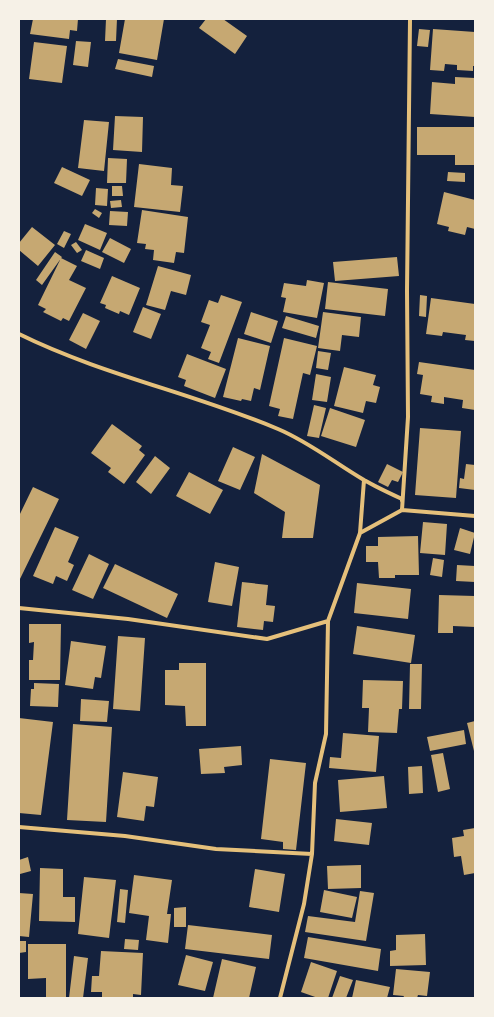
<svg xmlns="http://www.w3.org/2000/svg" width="494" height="1017" viewBox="0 0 494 1017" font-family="'PT Serif',serif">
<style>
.building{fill:#c6a872}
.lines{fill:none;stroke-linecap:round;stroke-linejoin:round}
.minor{stroke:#e5c07b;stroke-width:4}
</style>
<rect width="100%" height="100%" fill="#14213d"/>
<!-- building -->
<path class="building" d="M33,19H78L77,31L70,30L69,39L30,34Z
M106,19H117L116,41H105Z
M125,19H164L157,60L119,53Z
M206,19H223L247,36L235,54L199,28Z
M419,29L430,30L428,47L417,46Z
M433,29L475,32V66H473V71L457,70V65L445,64L444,71L430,70Z
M76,41L91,42L88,67L73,65Z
M34,42L67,46L62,83L29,79Z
M118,59L154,66L152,77L115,69Z
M455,77L475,78V117L430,114L432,82L455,84Z
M115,116L143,117L142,152L113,150Z
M84,120L109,122L104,171L78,168Z
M417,127H475V165H455V155H417Z
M108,158L127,159L126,183H107Z
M139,164L172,168L171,185L183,186L180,212L134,207Z
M62,167L90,180L82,196L54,183Z
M448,172L465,173V182L447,181Z
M112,186H122L123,196H112Z
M96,188L108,189L107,206L95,205Z
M444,192L475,200V229L467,227L465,235L448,231L449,227L437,224Z
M121,200L122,207L111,208L110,201Z
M95,209L102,213L99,218L92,213Z
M142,210L188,217L184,253L176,252L174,263L153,260L154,250L145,249L146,244L137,243Z
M110,211L128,212L127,226L109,225Z
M85,224L107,233L100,250L78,240Z
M32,227L55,245L38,266L19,250V243Z
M64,231L71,234L64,248L57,244Z
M110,238L131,249L124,263L102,252Z
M76,242L82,250L77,253L71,245Z
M86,250L104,258L100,269L81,261Z
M55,252L62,257L42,285L36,280Z
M397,257L399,276L335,281L333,262Z
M61,258L77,266L69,280L86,288L69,321L63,318L61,321L43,312L46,309L38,305Z
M158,266L191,275L186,295L171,291L165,310L146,305Z
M112,276L140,288L129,315L120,311L119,314L105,308L106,305L100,303Z
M307,280L324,283L317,318L283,312L286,298L281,297L284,283L306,286Z
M328,282L388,289L385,316L325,309Z
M221,295L242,302L219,363L208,359L211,352L201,348L210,325L201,322L209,300L218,303Z
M420,295L427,296L426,317L419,316Z
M431,298L475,304V341L465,340L466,335L443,332L442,336L426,334Z
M143,307L161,314L151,339L133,332Z
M251,312L278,321L271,343L244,334Z
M323,312L361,317L359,337L342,335L340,351L318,348Z
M83,313L100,321L86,349L69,340Z
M286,316L319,326L316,338L282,328Z
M238,338L270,346L260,390L254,388L251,401L242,399L241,401L223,397Z
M284,338L317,346L310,375L303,373L293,419L278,416L280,409L269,406Z
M318,351L331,353L328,370L316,368Z
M187,354L226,369L215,398L184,386L186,380L178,377Z
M419,362L475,370V410L462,408L463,400L444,397V404L431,402L432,396L420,394L423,375L417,374Z
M344,367L376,375L373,385L380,387L376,403L366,401L363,413L334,406Z
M316,374L331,377L327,402L312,400Z
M314,405L326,408L319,438L307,436Z
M330,408L365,420L356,447L321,436Z
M112,424L142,446L139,450L145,455L124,484L108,472L111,468L91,453Z
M420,428L461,431L456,498L415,495Z
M233,447L255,457L240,490L218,481Z
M262,454L320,485L313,538H282L285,512L254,493Z
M155,456L170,468L151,494L136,482Z
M387,464L403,472L398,482L392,480L388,487L378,482Z
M466,464L475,465V490L459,488L460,478L464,479Z
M189,472L223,490L210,514L176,496Z
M33,487L59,499L19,581V516Z
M423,522L447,524L445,555L420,553Z
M55,527L79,537L68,562L74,565L67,581L56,576L53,584L33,576Z
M460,528L475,533L470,554L454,550Z
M418,536L419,575H395V578H379L378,562H366V546H378V537Z
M89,554L109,564L93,599L72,590Z
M433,558L444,560L442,577L430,575Z
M215,562L239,567L232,606L208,602Z
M115,564L178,594L167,618L103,588Z
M457,565L475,566V582L456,581Z
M242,582L268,585L266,605L275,606L273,622L264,621L263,630L237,627Z
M357,583L411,589L408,619L354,613Z
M439,595L475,596V627L453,626V633H438Z
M29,624H61L60,680H29V660H33L34,642L29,643Z
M357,626L415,635L411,663L353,654Z
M118,636L145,638L140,711L113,709Z
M71,641L106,646L101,678L95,677L93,689L65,685Z
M179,663H206V726H186L185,706L165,705V670H179Z
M410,664H422L421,709H409Z
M363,680L403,681L402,709H399L397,733L368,732L369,708H362Z
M34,683L59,684L58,707L30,706L31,689H34Z
M81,699L109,701L107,722L80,721Z
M19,718L53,722L41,815L19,813Z
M475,721V751H474L467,723Z
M73,724L112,727L106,822L67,820Z
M464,730L466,744L430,751L427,737Z
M343,733L379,736L376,772L329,768L330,757L341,758Z
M241,746L242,765L224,767L225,773L201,774L199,749Z
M443,753L450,789L438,792L431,755Z
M270,759L306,763L296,850L283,849V842L261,839Z
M422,766L423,793L409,794L408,767Z
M123,772L158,777L154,807L146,806L144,821L117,817Z
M384,776L387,808L340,812L338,780Z
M336,819L372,823L369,845L334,841Z
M475,828V873L464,875L461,856L454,857L452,838L464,836L463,830Z
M28,857L31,871L20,874L19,860Z
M361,865V888L328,889L327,866Z
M40,868L63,869V897H75V922L39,921Z
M255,869L285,874L279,912L249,907Z
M134,875L172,880L167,914H171L168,943L146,940L149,916L129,913Z
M84,877L116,880L109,938L78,934Z
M120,889L128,890L125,923L117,922Z
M324,890L357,897L352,918L320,912Z
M360,891L374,893L366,941L305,932L308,916L355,922Z
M19,893L33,894L29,937L19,936Z
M186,907V927H174V908Z
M188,925L272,935L269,959L185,949Z
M425,934L426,965L390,966V951L396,950V935Z
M308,937L381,949L378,971L304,958Z
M125,939L139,940L138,950L124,949Z
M19,941H26V952L19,953Z
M28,944H66V998H46V978L28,979Z
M101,951L143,953L141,995L133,994V998H102V992H91L92,976H99Z
M186,955L213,962L205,991L178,985Z
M74,956L88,958L83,998H69Z
M222,959L256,967L249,998H213Z
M311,962L337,971L328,998H318L301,992Z
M396,969L430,972L427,996L418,995L417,998H403L404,996L393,995Z
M340,976L353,980L346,998H332Z
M356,980L390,987L387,998H352Z"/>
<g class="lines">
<!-- minor -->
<path class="minor" d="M19,334C102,375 193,393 278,429C309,442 335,463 364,480C376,487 389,493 402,499V501
M402,508V510L475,516
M360,533L402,510L408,417L407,291L410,20
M19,608L128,619L267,639L328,621
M19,827L125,836L216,849L312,854
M280,998L304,904L312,854L315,783L326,734L328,621L360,533L364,480"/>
</g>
<!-- border -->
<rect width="494" height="1017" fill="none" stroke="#f6f1e7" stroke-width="40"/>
</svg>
